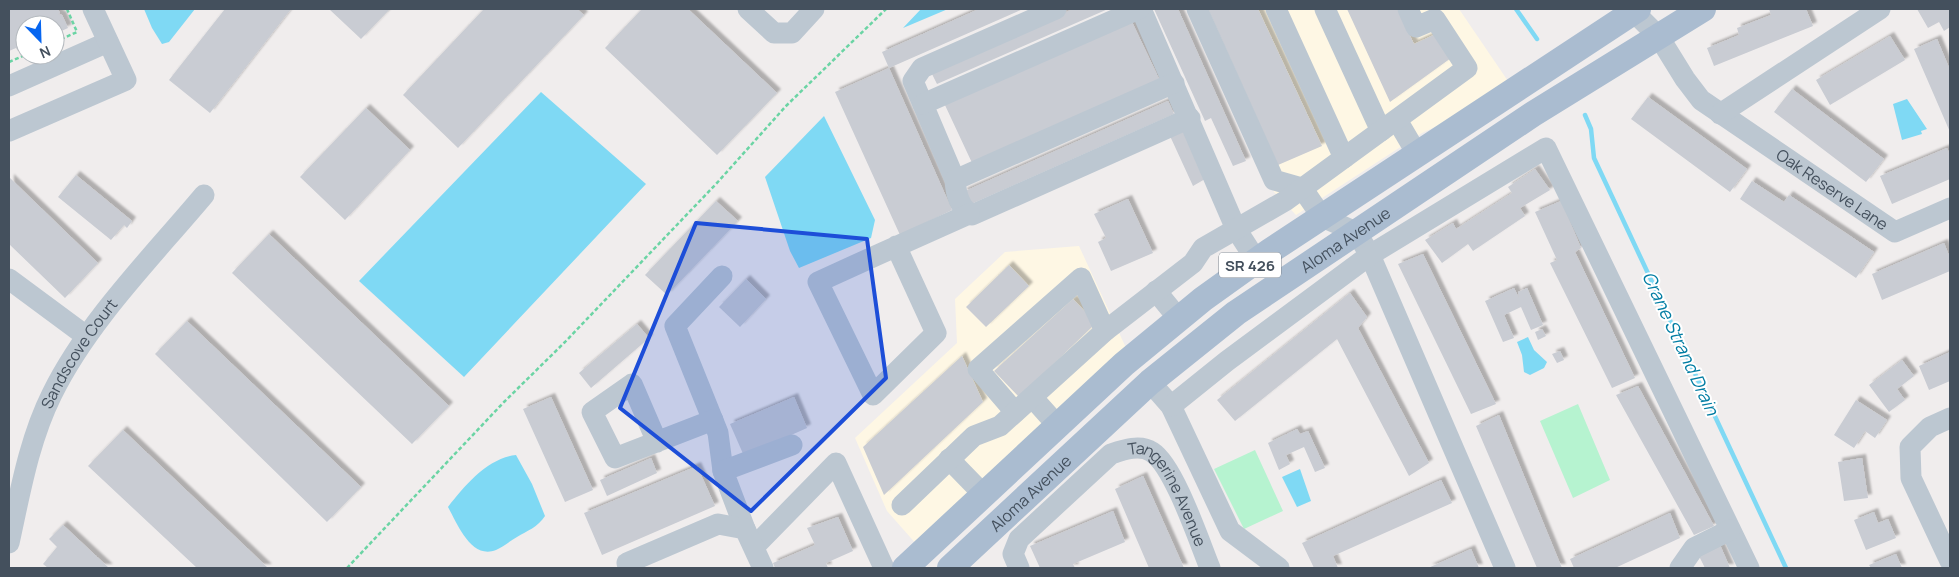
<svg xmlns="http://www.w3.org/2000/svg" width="1959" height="577" viewBox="0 0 1959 577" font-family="Manrope,sans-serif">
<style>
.commercial{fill:#fef7e4}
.green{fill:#b6f3d0}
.water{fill:#7fd9f4}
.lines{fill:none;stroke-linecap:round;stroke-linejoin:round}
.stream{stroke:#7fd9f4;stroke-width:4.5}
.building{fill:#c9ccd3;filter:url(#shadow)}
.path{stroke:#6bd4a4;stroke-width:2.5;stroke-dasharray:4 2.5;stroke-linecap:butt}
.minor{stroke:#bcc7d1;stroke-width:21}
.major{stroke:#aabcd0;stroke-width:26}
.marked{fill:#1d4ed8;fill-opacity:0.2;stroke:#1d4ed8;stroke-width:4;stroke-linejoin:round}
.labels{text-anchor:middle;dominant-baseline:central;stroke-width:4;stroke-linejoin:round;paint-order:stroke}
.shield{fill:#fff;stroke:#7c848e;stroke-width:1}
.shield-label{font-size:15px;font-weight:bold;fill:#44505d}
.street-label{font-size:16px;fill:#44505d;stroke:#fff}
.water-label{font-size:18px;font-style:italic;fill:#027da3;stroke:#fff}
</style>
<defs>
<filter id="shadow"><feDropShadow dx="4" dy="-4" stdDeviation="1" flood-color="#0004"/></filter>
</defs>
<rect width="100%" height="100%" fill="#f0eded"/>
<!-- commercial -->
<path class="commercial" d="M1188,9H1459L1510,84L1461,115L1422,133L1296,215L1274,192Z
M1079,246L1127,350L918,546L887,511L855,438L957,343L955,299L1005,252Z"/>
<!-- green -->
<path class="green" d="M1578,404L1610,480L1573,498L1540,421Z
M1255,450L1283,511L1244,529L1214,469Z"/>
<!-- water -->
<path class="water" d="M144,9H195L169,42L162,44L152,28Z
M921,9H948L903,28Z
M541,92L646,184L464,377L359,281Z
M1907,99L1927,129L1921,131L1922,134L1902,140L1893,104Z
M824,116L875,220L871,238L799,268L790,251L765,177Z
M1528,337L1534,350L1547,362L1544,368L1530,375L1524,372L1522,355L1517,342Z
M516,455L532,484L545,516C538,527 527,531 517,537C510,541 503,547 496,550C471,560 457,523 448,507C465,485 488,458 516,455Z
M1300,469L1311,501L1297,507L1282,477Z"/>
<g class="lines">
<!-- stream -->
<path class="stream" d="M1516,9L1537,39
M1585,115L1591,129L1594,158L1786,568"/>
</g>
<!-- building -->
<path class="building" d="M9,9H58L60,13L58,14L62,15L68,28L57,33L55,25H25V49L18,51L16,48L9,51Z
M225,9H291L210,113L169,80Z
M329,9H390L361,39Z
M484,9H577L584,15L458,148L403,95Z
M642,9H688L777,93L717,155L605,48Z
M979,9H1023L889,68L882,52Z
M1073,9H1108L937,84L931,72Z
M1154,9H1178L1246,161L1233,166L1211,118L1205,121Z
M1208,9H1258L1322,146L1278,165Z
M1347,9H1397L1414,44L1438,33L1451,58L1390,102Z
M1769,9H1806L1813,26L1714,66L1707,48L1739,35L1737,28L1771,15Z
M1917,9H1950V27L1944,31L1939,22L1928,28Z
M1131,20L1160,81L973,165L944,103Z
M1890,36L1905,60L1830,105L1816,80Z
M1937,39L1950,70V132L1914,49Z
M889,68L952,210L900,235L835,92Z
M1792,89L1884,159L1866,182L1774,112Z
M1648,97L1747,169L1730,192L1631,119Z
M1168,101L1174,114L969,205L963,192Z
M366,108L410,150L345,220L300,177Z
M1184,131L1205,179L1193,186L1170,136Z
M1947,148L1950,155V179L1892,204L1880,176Z
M1535,169L1550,190L1520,208L1525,216L1473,251L1468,244L1442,263L1425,240L1453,223L1456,229L1512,193L1508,187Z
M76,175L132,221L127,228L124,225L111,240L58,197Z
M10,178L98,263L65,298L9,244Z
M1752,181L1784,202L1789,195L1874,252L1856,278L1740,199Z
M1128,199L1153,253L1111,271L1098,242L1106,238L1094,214Z
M716,201L738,221L667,295L645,275Z
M1561,201L1581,248L1575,252L1635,378L1612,388L1550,263L1557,260L1535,212Z
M269,234L449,406L412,444L232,273Z
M1944,243L1950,258V271L1882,300L1872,274Z
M1423,254L1496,404L1471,414L1398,264Z
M1009,265L1029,286L986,327L966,307Z
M746,279L766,299L740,327L719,307Z
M1514,288L1519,298L1518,292L1527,288L1543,325L1531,330L1521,307L1504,315L1514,338L1503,342L1485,301Z
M1350,293L1367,317L1358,328L1429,463L1409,476L1337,339L1235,421L1217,400Z
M1073,299L1096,323L1019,397L994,371Z
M187,321L361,487L327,522L155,354Z
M637,324L649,338L591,388L579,373Z
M1542,329L1546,336L1538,340L1535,332Z
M1560,351L1564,360L1557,363L1552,354Z
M1950,352V381L1929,390L1919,366Z
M962,356L983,402L884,495L863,447Z
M1902,360L1914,376L1897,389L1905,400L1889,412L1869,385Z
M1638,386L1714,526L1694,535L1616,395Z
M551,397L593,490L565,502L523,409Z
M794,397L807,428L744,456L730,424Z
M1856,400L1887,420L1875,438L1865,431L1854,448L1834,435Z
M1499,415L1559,561L1562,568H1537L1476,426Z
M1297,429L1300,434L1308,431L1325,468L1315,472L1304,447L1286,455L1290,464L1279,470L1268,443Z
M123,430L268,568H197L88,466Z
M651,458L657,473L607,496L600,480Z
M1862,458L1868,498L1844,501L1838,462Z
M697,466L715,506L602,555L584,513Z
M1143,476L1184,568H1149L1115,489Z
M1441,480L1452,503L1333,556L1338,568H1314L1302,543Z
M1113,511L1125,542L1073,564L1075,568H1040L1030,546Z
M1874,512L1878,523L1888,519L1896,538L1866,550L1854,520Z
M1670,513L1680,538L1615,568H1574L1570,559Z
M838,517L853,551L826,563L828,568H775L773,563L815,545L807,528Z
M63,525L109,568H48L43,564L57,547L49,539Z
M1720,545L1730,568H1705L1698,554Z
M1471,549L1479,568H1428Z
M1896,554L1902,568H1871L1869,565Z"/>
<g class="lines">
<!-- path -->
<path class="path" d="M55,42L77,32L67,9
M9,62L25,55
M347,568L504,402L565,342L716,184L786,106L886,9"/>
<!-- minor -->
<g class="minor">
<path d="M748,9L774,33H792L814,9"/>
<path d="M1056,9L922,68L913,81L955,180C956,194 959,208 972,215L1190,118"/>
<path d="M1141,9L1236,229L1256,260"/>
<path d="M1197,9L1274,180L1302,188L1322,217L1356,232L1370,255L1505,568"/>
<path d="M1276,9L1344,158"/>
<path d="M1325,9L1381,131"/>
<path id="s1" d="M1634,12L1659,37L1685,79L1701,100L1895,232L1950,208"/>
<path d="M9,86L108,42"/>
<path d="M923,104L1139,9"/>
<path d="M1720,114L1880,9"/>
<path d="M1397,120L1417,154"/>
<path d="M9,131L126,80L93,9"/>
<path d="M955,180L1174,83"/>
<path d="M896,246L936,333L873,395L818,282C868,259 919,236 969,214"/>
<path d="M722,276L675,326L718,433L723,471"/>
<path d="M9,279L86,336"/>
<path d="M1156,291L1178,318"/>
<path d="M1150,382L1171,406L1230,531L1279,568"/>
<path d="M1032,397L1057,425"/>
<path d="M1171,406L1227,361L1370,255L1546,148L1749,568"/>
<path d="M1015,412L978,369L1081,278L1105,331"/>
<path d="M1950,418L1930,427L1910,447L1911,478L1950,561"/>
<path d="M657,442L632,384L592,412L615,458L713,420"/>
<path d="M949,459L983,494"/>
<path d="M902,505L974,436L1000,426L1105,331L1193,263L1203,248L1285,201L1467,68L1435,19L1416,27L1408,9"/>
<path d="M745,529L723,471L792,445"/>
<path id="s2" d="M9,543C20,493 29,440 52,394C88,321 152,257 204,195"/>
<path d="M754,547L836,463L884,568"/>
<path d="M627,563L718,524L745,529L763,568"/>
<path id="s3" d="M1019,568L1013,554L1019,539L1111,454C1123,450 1140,444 1152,452C1174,466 1199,541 1210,568"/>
<path d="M1680,568L1694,548L1730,530"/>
</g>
<!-- major -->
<g class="major">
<path d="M905,568L1124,364L1203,299L1270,251L1638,9"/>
<path id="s4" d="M950,568L1150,382L1236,313L1533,114L1703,9"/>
</g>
</g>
<!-- marked area -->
<path class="marked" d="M696,223L867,239L886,378L751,511L620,408Z"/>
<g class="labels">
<!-- shield labels -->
<rect class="shield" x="1219" y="252.5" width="62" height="25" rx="4"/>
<g class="shield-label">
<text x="1250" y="265">SR 426</text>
</g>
<!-- street labels -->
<g class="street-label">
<text stroke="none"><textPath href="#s1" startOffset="270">Oak Reserve Lane</textPath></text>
<text stroke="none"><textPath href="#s4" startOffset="515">Aloma Avenue</textPath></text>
<text stroke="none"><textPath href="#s2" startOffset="204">Sandscove Court</textPath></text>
<text stroke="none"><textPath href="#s4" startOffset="110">Aloma Avenue</textPath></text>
<text stroke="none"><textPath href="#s3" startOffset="240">Tangerine Avenue</textPath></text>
</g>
<!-- water labels -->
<g class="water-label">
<text transform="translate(1681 343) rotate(65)">Crane Strand Drain</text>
</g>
</g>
<!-- border -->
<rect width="1959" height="577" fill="none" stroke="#44505d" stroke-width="20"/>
<!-- north arrow -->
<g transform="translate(40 40) rotate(157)"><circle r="24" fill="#ffffff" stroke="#b4b9be"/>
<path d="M0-4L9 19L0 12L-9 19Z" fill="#0766f0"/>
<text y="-8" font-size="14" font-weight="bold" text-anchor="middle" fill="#44505d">N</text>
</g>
</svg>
